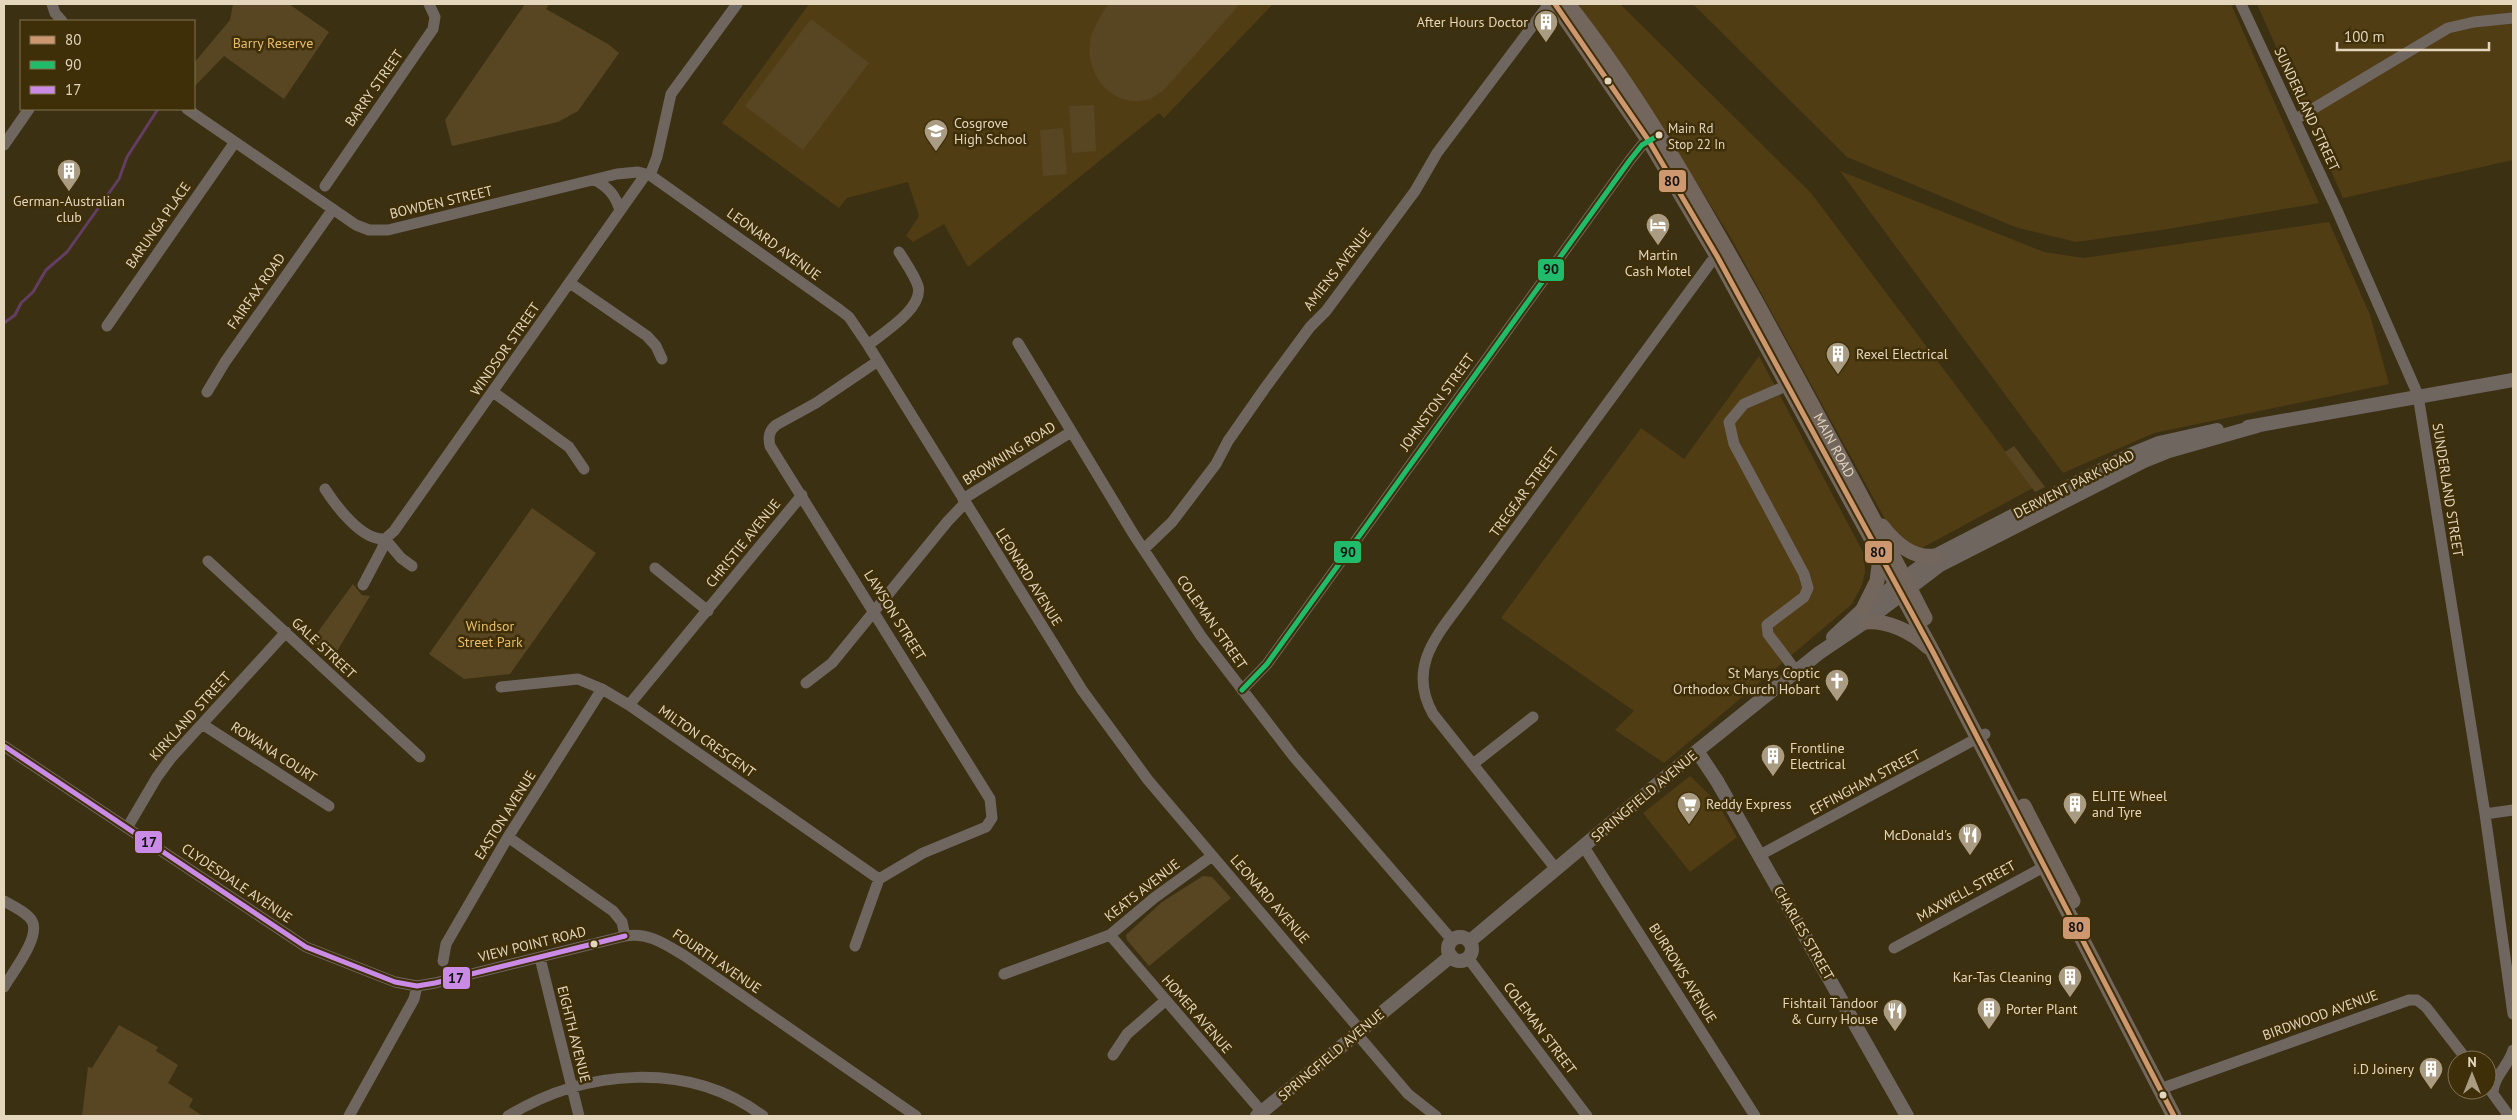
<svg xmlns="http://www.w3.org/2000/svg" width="2517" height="1120" viewBox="0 0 2517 1120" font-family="'PT Sans',sans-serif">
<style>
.built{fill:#503d14}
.green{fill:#584623}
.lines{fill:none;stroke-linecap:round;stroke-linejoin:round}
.stream{stroke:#633e63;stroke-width:3}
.minor{stroke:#706660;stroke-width:11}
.tertiary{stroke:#706660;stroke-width:14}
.secondary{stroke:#72665d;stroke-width:15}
.bus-1-casing{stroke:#3f2f09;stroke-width:9}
.bus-2-casing{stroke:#3f2f09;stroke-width:9}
.bus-3-casing{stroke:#3f2f09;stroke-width:9}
.bus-1{stroke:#cd976f;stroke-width:5}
.bus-2{stroke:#20bc6c;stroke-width:5}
.bus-3{stroke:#ca8be6;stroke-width:5}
.bus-dot{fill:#e3d6bd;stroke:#3f2f09;stroke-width:2}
.labels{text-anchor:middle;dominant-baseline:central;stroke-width:5;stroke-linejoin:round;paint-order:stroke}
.bus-label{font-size:13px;fill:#e3d6bd;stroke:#3f2f09;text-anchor:start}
.poi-label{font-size:14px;fill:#e3d6bd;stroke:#3f2f09;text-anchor:end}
.park-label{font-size:14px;fill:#e7bd68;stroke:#3f2f09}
.street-label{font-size:14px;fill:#e3d6bd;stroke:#3f2f09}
.line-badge{stroke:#3f2f09;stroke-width:2}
.pale-badge-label{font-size:14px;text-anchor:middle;font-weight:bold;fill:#111}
</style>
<rect width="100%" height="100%" fill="#3c3013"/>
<!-- built -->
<path class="built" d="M809,4H1273L1164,118L1159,113L968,267L944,224L913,242L906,236L919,216L908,182L847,198L839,208L722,123Z
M1577,4H1620L1811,193L2033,488L1920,549L1905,542L1886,521L1731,238L1695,180Z
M1693,4H2231L2319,203L2168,229L2076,242L2015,227L1847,157Z
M2257,4H2513V160L2343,198Z
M1840,171L2044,252L2084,258L2329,222L2370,315L2389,384L2154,433L2063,473Z
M1759,356L1864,554L1865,572L1862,585L1852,604L1664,763L1615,730L1634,711L1501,618L1641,428L1684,459Z
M1690,776L1717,802L1737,837L1690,872L1643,813Z"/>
<!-- green -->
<path class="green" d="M233,4H289L329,32L284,99L224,56L194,87V63L230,20Z
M525,4H549L546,9L608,44L619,53L578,111L558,122L452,146L445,120Z
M1108,4H1240L1163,91C1159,93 1154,97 1150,99C1114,110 1085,76 1090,42C1092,28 1101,16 1108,4Z
M811,19L869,63L803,150L745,106Z
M1094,105L1096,151L1072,153L1069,106Z
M1063,128L1067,174L1043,176L1040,130Z
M2014,446L2045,487L2035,492L2005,452Z
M532,508L596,553L510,674L464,679L429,654Z
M353,584L362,595L370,596L333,658L312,640Z
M1203,876L1212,877L1231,898L1149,966L1127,940L1126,935L1162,902Z
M119,1025L158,1047L156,1051L178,1065L168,1083L193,1099L189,1107L203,1116H82L88,1067L92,1068Z"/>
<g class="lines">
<!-- stream -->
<path class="stream" d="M4,323L15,315L21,303L33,292L46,270L67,252L119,179L127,157L158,109"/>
<!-- minor -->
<path class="minor" d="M52,4L55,13L62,21
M2241,4L2336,208L2418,395L2485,814L2513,1014
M187,109L356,225L369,230H388L617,174L638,172L650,175L840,310L849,317L868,345L1082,690L1148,780L1361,1031
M2296,119L2448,28L2474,22L2513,18
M4,145L29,109
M650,175L657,157L671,94L737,4
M595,180C609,188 615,195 620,210
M325,186L433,29L435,17L429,4
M570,283L647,336L656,346L662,359
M107,326L235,142
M1018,343L1134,535L1201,636L1294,757L1452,940
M868,345C883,333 924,308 918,286C914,274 905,262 899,252
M1793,383L1744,404L1729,422L1734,444L1804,574L1808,588L1804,597L1767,625L1768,634L1796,671
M207,392L225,362L333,209
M493,392L569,447L584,469
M325,489C336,506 362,541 385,539
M963,499L1071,432
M385,539L401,558L412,566
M1145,548L1172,522L1216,464L1228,441L1265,388L1310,327L1326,311L1415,191L1437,153L1549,4
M208,561L420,757
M655,568L708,611
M363,585L382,549L385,539L394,531L646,174
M806,683L832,663L947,522L965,503
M501,687L578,679L602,689L629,705L879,879L923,853L986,827L992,818L990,799L770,446C768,437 769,431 776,425L816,403L878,361
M1242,690L1267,664L1630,160L1642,145L1654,137
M629,705L802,495
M202,724L329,806
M4,746L306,947L395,982L417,986L435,983L625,936
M1473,764L1533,717
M2485,814L2513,810
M127,828L157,777L171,758L286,632
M508,837L613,911L622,922L625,936C649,932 665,944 685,956L916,1116
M1584,847L1755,1116
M1760,855L1985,734
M1556,869L1433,714C1406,666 1439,633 1466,596L1711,262L1724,253
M4,901C12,906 27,912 32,921C41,937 12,973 4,987
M1110,935L1262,1112
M855,946L879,879
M1894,948L2051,863
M540,958L579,1116
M1468,958L1587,1116
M443,961L446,944L508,837L602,689
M1004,974L1110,935L1154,898L1212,856
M1357,1034L1408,1094L1436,1116
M1113,1055L1127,1034L1166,1000
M2488,1087L2509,1116
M2160,1089L2409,1000H2417L2426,1007L2467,1060
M2493,1093C2494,1075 2508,1067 2513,1050
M349,1116L414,999L417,986
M508,1116C585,1069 688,1060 763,1116"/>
<!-- tertiary -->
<path class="tertiary" d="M2248,427L2513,380
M1833,637L1863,609L1935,556L2132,454L2159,443L2217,430
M1697,751L1717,781L1907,1116
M1448 949a12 12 0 1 1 24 0a12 12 0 1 1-24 0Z
M1470,941L1697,751L1819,653L1865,622L1940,565L2144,461L2169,451L2257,426
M1257,1116L1451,956"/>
<!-- secondary -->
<g class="secondary">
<path d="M1555,4L1649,141L1717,256L1933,652L2174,1116"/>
<path id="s1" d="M1568,4C1640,95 1697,197 1754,298C1812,404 1870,510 1925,618"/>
<path d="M1882,526C1895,543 1913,559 1935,556"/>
<path d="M1863,609L1877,581L1880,558"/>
<path d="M1865,622C1888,620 1912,632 1928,647"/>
<path d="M2024,806L2073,901"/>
</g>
<defs>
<path id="bus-1" d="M1555,4L1649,141L1717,256L1933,652L2174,1116"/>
<path id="bus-2" d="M1242,690L1267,664L1630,160L1642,145L1659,135"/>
<path id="bus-3" d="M4,746L306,947L395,982L417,986L435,983L625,936"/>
</defs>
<!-- bus-1 casing -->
<use href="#bus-1" class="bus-1-casing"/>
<!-- bus-2 casing -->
<use href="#bus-2" class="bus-2-casing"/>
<!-- bus-3 casing -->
<use href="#bus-3" class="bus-3-casing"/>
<!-- bus-1 -->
<use href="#bus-1" class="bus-1"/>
<!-- bus-2 -->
<use href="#bus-2" class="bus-2"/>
<!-- bus-3 -->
<use href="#bus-3" class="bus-3"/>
</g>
<!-- icons -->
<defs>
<symbol id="building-pin" viewBox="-11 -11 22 30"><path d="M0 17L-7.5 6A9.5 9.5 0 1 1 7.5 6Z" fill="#a99c82" stroke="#3f2f09"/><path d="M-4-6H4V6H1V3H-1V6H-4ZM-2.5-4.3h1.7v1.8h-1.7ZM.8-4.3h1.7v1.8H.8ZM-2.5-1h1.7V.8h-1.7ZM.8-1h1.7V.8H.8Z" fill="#fff"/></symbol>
<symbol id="school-pin" viewBox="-11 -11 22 30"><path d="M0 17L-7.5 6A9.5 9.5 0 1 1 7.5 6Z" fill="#a99c82" stroke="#3f2f09"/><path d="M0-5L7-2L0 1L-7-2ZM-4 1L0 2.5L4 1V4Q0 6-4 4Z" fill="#fff"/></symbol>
<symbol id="hotel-pin" viewBox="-11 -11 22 30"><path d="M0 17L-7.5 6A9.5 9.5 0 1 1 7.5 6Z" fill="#a99c82" stroke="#3f2f09"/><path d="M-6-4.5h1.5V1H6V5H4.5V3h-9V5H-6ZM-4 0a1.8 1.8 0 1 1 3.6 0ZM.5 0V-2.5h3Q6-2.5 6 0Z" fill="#fff"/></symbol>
<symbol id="church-pin" viewBox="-11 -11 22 30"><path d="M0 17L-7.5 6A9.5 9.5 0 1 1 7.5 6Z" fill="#a99c82" stroke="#3f2f09"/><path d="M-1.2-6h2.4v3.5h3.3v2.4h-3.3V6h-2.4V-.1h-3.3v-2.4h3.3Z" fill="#fff"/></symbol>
<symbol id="supermarket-pin" viewBox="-11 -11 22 30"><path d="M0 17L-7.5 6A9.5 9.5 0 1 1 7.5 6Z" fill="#a99c82" stroke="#3f2f09"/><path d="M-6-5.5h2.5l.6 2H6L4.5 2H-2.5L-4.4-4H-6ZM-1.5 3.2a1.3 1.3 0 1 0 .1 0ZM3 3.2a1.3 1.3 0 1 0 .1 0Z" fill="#fff"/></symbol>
<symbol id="restaurant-pin" viewBox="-11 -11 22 30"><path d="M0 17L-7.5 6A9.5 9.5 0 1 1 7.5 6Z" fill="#a99c82" stroke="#3f2f09"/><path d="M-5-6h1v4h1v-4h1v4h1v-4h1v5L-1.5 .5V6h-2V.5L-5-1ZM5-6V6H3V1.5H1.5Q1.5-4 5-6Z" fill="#fff"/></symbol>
</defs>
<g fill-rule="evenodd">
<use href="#building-pin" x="1532" y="8" width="28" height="38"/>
<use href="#school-pin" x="922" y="117" width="28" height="38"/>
<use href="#building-pin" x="55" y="157" width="28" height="38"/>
<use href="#hotel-pin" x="1644" y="211" width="28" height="38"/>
<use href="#building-pin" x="1824" y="340" width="28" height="38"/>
<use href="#church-pin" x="1823" y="667" width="28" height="38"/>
<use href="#building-pin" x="1759" y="742" width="28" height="38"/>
<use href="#supermarket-pin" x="1675" y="790" width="28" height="38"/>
<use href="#building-pin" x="2061" y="790" width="28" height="38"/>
<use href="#restaurant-pin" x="1956" y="821" width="28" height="38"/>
<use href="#building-pin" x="2056" y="963" width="28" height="38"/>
<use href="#building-pin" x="1975" y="995" width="28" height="38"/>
<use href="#restaurant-pin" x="1881" y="997" width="28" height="38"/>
<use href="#building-pin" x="2417" y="1055" width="28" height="38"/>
</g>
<!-- markers -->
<g class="bus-dot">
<circle cx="1608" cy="81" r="4.5"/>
<circle cx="1659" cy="135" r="4.5"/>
<circle cx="594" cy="944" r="4.5"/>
<circle cx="2163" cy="1095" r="4.5"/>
</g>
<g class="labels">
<!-- bus labels -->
<g class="bus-label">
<text x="1668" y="128">Main Rd<tspan x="1668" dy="16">Stop 22 In</tspan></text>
</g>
<!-- poi labels -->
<g class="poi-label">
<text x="1528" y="22">After Hours Doctor</text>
<text x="954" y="123" text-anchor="start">Cosgrove<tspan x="954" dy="16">High School</tspan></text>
<text x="69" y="201" text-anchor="middle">German-Australian<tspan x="69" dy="16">club</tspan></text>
<text x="1658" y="255" text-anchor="middle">Martin<tspan x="1658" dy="16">Cash Motel</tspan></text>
<text x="1856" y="354" text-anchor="start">Rexel Electrical</text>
<text x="1820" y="673">St Marys Coptic<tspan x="1820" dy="16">Orthodox Church Hobart</tspan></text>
<text x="1790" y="748" text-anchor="start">Frontline<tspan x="1790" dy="16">Electrical</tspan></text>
<text x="2092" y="796" text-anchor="start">ELITE Wheel<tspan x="2092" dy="16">and Tyre</tspan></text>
<text x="1706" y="804" text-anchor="start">Reddy Express</text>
<text x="1952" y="835">McDonald's</text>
<text x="2052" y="977">Kar-Tas Cleaning</text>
<text x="1878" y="1003">Fishtail Tandoor<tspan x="1878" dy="16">&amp; Curry House</tspan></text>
<text x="2006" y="1009" text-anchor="start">Porter Plant</text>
<text x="2414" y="1069">i.D Joinery</text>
</g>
<!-- park labels -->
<g class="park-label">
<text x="273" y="43">Barry Reserve</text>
<text x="490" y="626">Windsor<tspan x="490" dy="16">Street Park</tspan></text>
</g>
<!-- street labels -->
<g class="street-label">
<text transform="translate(374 88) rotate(-55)">BARRY STREET</text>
<text transform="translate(2307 109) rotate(65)">SUNDERLAND STREET</text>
<text transform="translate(441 202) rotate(-13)">BOWDEN STREET</text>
<text transform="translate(158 225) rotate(-55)">BARUNGA PLACE</text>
<text transform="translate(774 244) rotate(36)">LEONARD AVENUE</text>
<text transform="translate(1337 269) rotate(-52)">AMIENS AVENUE</text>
<text transform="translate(256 291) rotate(-55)">FAIRFAX ROAD</text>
<text transform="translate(505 349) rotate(-55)">WINDSOR STREET</text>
<text transform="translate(1437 402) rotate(-54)">JOHNSTON STREET</text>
<text stroke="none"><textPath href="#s1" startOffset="516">MAIN ROAD</textPath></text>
<text transform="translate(1009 453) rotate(-32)">BROWNING ROAD</text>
<text transform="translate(2074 484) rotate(-27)">DERWENT PARK ROAD</text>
<text transform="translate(2448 490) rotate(81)">SUNDERLAND STREET</text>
<text transform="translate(1524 492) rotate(-54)">TREGEAR STREET</text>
<text transform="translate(743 543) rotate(-51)">CHRISTIE AVENUE</text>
<text transform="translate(1029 577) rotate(58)">LEONARD AVENUE</text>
<text transform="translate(895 615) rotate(58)">LAWSON STREET</text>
<text transform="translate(1212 622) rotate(55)">COLEMAN STREET</text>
<text transform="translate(324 648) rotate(43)">GALE STREET</text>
<text transform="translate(190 716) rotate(-48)">KIRKLAND STREET</text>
<text transform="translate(707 741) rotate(35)">MILTON CRESCENT</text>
<text transform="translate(274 752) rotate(33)">ROWANA COURT</text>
<text transform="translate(1865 782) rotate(-28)">EFFINGHAM STREET</text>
<text transform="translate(1644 796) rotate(-40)">SPRINGFIELD AVENUE</text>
<text transform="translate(505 815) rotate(-58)">EASTON AVENUE</text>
<text transform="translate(237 883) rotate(34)">CLYDESDALE AVENUE</text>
<text transform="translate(1142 890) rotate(-38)">KEATS AVENUE</text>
<text transform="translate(1966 891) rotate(-29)">MAXWELL STREET</text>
<text transform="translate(1270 899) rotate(49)">LEONARD AVENUE</text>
<text transform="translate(1804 933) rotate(60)">CHARLES STREET</text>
<text transform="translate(532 944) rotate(-14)">VIEW POINT ROAD</text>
<text transform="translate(717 961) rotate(34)">FOURTH AVENUE</text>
<text transform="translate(1683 973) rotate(58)">BURROWS AVENUE</text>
<text transform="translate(1197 1014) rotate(49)">HOMER AVENUE</text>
<text transform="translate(2320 1015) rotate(-20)">BIRDWOOD AVENUE</text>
<text transform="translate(1540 1028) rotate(53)">COLEMAN STREET</text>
<text transform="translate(574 1034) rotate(76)">EIGHTH AVENUE</text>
<text transform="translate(1331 1055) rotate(-40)">SPRINGFIELD AVENUE</text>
</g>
</g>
<g class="line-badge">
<rect x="1658" y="169" width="29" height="24" rx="5" fill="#cd976f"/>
<rect x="1537" y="258" width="28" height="24" rx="5" fill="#20bc6c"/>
<rect x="1864" y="540" width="29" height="24" rx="5" fill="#cd976f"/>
<rect x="1333" y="540" width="29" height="24" rx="5" fill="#20bc6c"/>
<rect x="134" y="830" width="29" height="24" rx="5" fill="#ca8be6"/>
<rect x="2062" y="916" width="29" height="24" rx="5" fill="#cd976f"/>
<rect x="442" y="966" width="29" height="24" rx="5" fill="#ca8be6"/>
</g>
<g class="pale-badge-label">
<text x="1672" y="186">80</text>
<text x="1551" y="274">90</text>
<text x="1878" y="557">80</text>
<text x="1348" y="557">90</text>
<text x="149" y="847">17</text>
<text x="2076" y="932">80</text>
<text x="456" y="983">17</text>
</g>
<!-- border -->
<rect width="2517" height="1120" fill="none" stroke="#e3d6bd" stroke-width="10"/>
<!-- legend -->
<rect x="20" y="20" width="175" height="90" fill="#3f2f09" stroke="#817251"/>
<rect x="30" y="36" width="25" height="8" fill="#cd976f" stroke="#817251"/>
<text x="65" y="45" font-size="15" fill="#e3d6bd">80</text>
<rect x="30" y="61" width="25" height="8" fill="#20bc6c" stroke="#817251"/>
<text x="65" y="70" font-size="15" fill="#e3d6bd">90</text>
<rect x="30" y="86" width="25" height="8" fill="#ca8be6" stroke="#817251"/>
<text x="65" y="95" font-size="15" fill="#e3d6bd">17</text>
<!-- north arrow -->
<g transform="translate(2472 1075)"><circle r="24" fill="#3f2f09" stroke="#817251"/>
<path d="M0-4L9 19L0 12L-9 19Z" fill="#a99c82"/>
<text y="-8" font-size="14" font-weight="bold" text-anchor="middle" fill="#e3d6bd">N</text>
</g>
<!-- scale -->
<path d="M2337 42v8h152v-8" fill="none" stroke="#e3d6bd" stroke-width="2.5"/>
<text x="2344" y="42" font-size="15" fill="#e3d6bd" stroke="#3f2f09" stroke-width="4" paint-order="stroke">100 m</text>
</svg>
